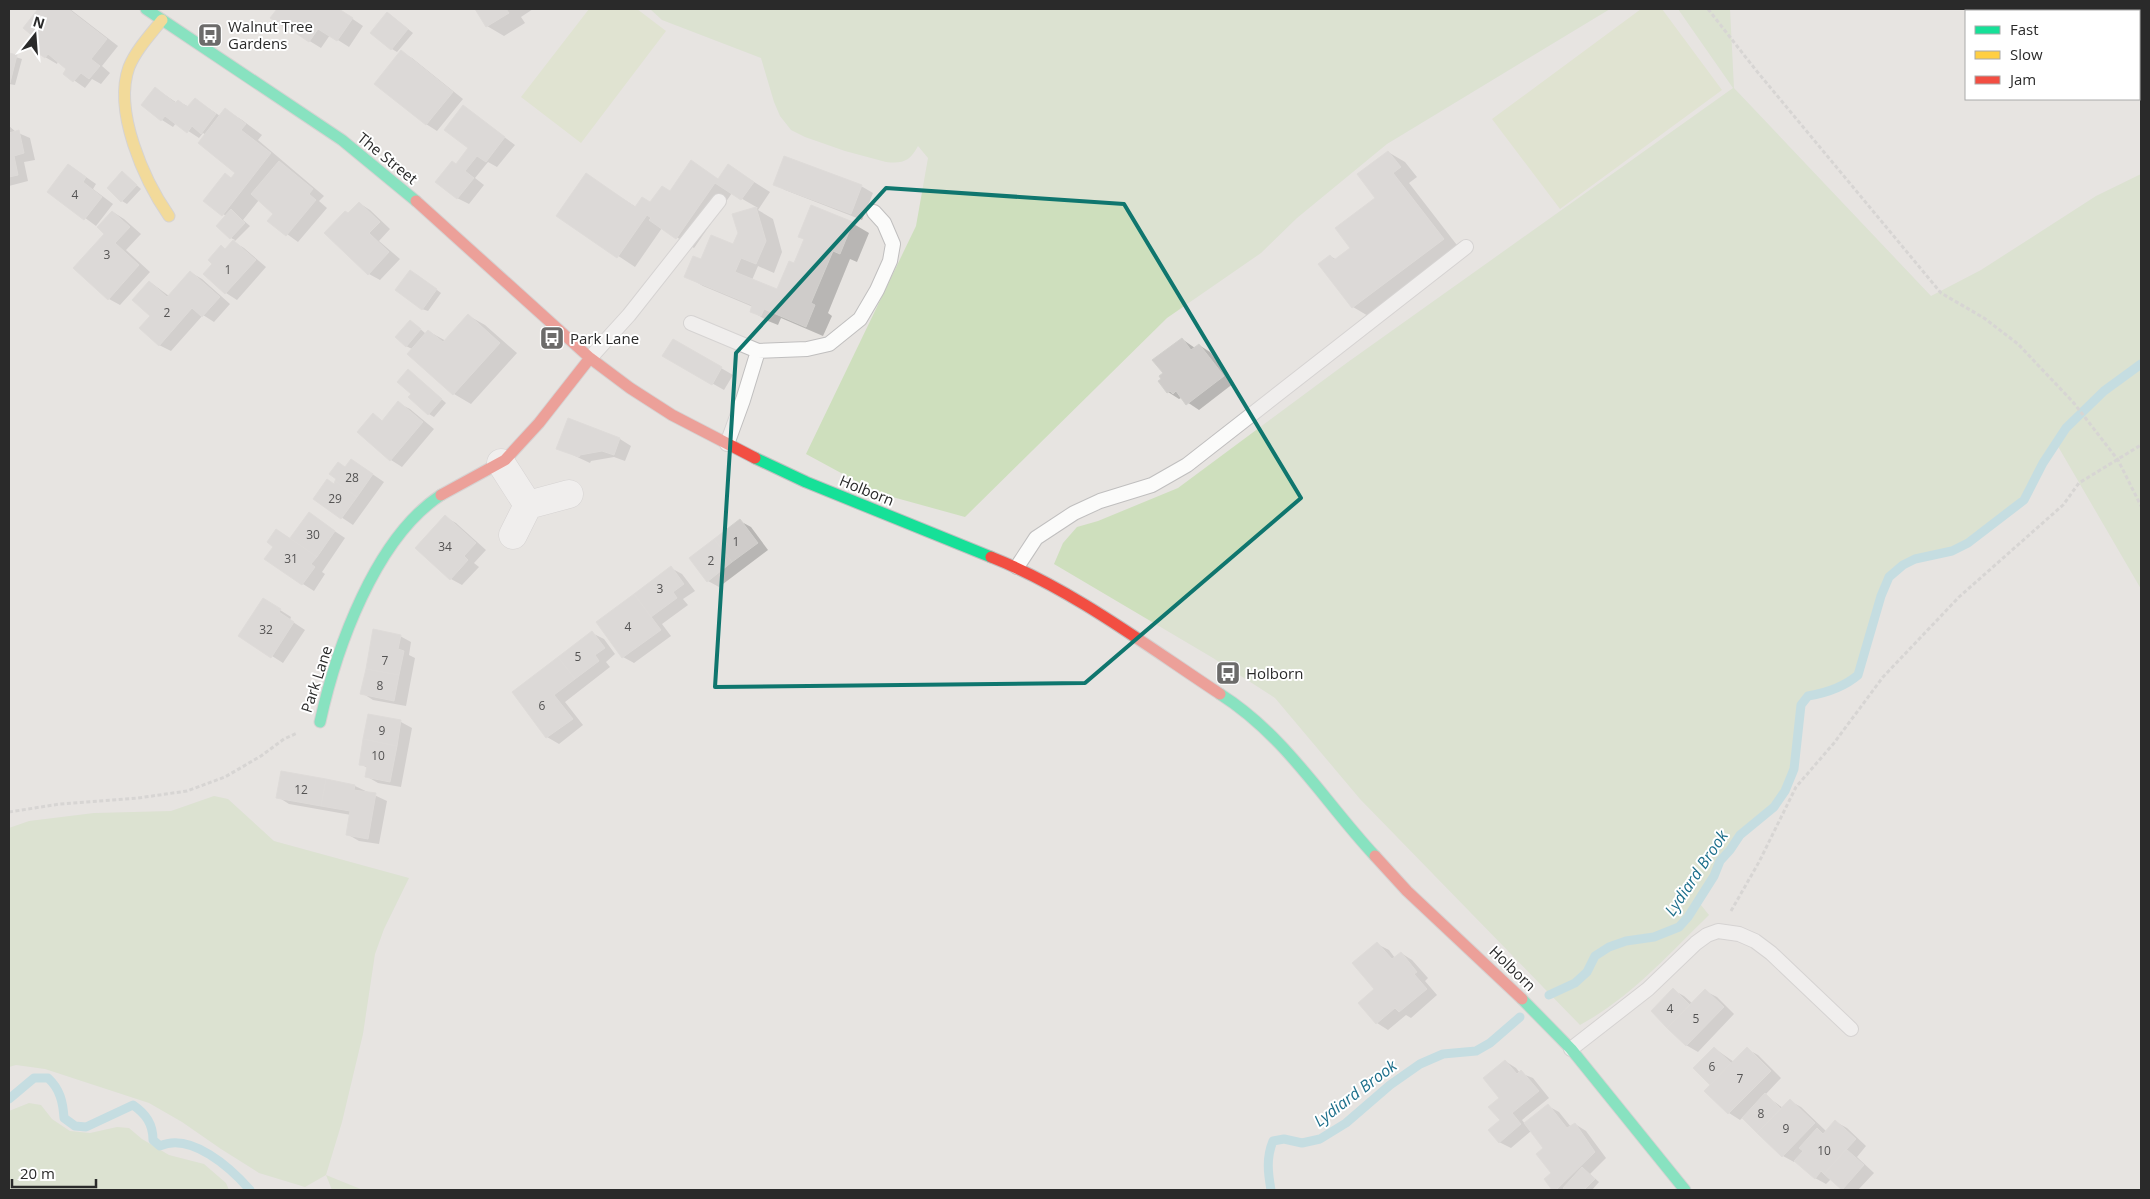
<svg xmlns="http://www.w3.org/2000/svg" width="2150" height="1199" viewBox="0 0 2150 1199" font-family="'Open Sans',sans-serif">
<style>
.green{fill:#cedfbd}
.pitch{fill:#d7e2bc}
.shadow{fill:#0003}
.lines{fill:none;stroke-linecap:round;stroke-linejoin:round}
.stream{stroke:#9cd5e1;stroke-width:9}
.building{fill:#cfccca;stroke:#d2d0cd}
.lane-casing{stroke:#c0bfbf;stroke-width:16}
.street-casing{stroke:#c0bfbf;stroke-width:29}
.fast-casing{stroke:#c0bfbf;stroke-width:13}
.slow-casing{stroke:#c0bfbf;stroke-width:13}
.jam-casing{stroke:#c0bfbf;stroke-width:13}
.path{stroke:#c3c3c2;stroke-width:3;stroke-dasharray:4 2.5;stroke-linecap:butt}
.lane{stroke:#fbfbfa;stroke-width:14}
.street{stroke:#fbfbfa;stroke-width:28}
.fast{stroke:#16e098;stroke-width:11}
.slow{stroke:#ffcf43;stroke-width:11}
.jam{stroke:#f24e42;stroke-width:11}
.marked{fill:none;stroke:#0f766e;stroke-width:4;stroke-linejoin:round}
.labels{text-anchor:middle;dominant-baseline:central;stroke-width:4;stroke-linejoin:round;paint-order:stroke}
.number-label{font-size:12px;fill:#545353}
.poi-label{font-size:15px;fill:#2a2a2a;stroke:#fff;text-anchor:start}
.street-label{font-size:15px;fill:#2a2a2a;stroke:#fff}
.water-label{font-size:16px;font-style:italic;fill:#1d6f8b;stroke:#fff}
</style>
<rect width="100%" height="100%" fill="#e7e4e1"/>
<!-- green -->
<path class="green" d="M650,9H1610L1387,144L1297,218L1261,253L1167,318L965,517L878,493L806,454L916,226L928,158L918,146C910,161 903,164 886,162L845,151L805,137L791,130L780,116L774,102L761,58L662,20Z
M1678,9H1730L1734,88L1931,296L1981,270L2096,196L2141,174V589L2056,443L2032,482L2024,500L1968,543L1952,551L1915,559L1903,565L1889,577L1881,596L1858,675C1844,687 1826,693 1808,696L1801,705L1794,769L1785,791L1774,807L1740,835L1730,850L1720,861L1714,876L1697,900L1709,915C1668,955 1630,998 1580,1025L1360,799L1275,698L1213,658L1054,564L1063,543L1077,527L1098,521L1178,488L1348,362L1733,88Z
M214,796L228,799L274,841L409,878L384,929L375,954L363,1034L342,1122L326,1175L363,1190H332L326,1175L305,1187L259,1173L221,1149L182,1122L149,1103L45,1069L16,1065L9,1067V828L29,821L94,813L171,811Z
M29,1103L41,1105L52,1119L70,1131L90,1133L117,1127L129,1128L142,1139L169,1155L204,1164L226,1183L229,1190H9V1111Z"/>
<!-- pitch -->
<path class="pitch" d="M589,9H637L666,31L581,143L521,97Z
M1641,9H1662L1722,90L1560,209L1492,119Z"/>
<!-- shadow -->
<path class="shadow" d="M40,9H70L118,46L102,66L110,73L101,84L92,79L85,88L65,74L68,69L58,61L57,64L45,57L37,38L25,28Z
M278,9H338L363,26L349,47L330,35L321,48L272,18Z
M476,9H533L521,17L525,23L504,36L487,26Z
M388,13L413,33L397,52L392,49Z
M401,52L412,58L463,99L437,131L426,124Z
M9,55L22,59L15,85L9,84Z
M155,88L177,103L178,101L189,107L195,99L220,116L226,110L242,120L262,135L258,140L324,196L319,201L327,208L298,242L269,221L275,213L259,200L243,220L250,226L234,242L244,248L266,267L237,300L226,293L204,274L214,263L222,247L226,250L235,240L231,238L226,216L205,201L232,179L237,172L206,135L203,133L199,138L176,123L173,127L162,120Z
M464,107L515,145L497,167L488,162L475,178L484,185L469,204L457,198L456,165L469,148Z
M9,126L16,132L30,138L35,160L24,162L28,181L9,186Z
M1388,152L1405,162L1417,177L1409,183L1460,249L1370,317L1353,307L1330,256L1337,260L1352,248L1377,198Z
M691,162L719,180L729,166L770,192L758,210L773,219L782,252L774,273L758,266L752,280L778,291L795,264L805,240L800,237L852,223L869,233L857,262L850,259L828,313L832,316L823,336L781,318L778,325L768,321L751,311L753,307L703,286L686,276L702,261L734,246L739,233L734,215L758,208L732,193L694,248L662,228L635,267L558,216L586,175L636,207L651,203L670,192Z
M69,165L96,184L93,189L113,204L96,226L49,191Z
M123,173L141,189L127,204L122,201Z
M774,184L861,186L873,193L862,220L785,190Z
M359,203L370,210L390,229L379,241L400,259L380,280L369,274L349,214Z
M113,212L124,219L141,234L126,250L150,272L120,305L109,299L106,233Z
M190,272L202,279L230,304L214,322L203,315L171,351L159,345L152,316L150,282L169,296Z
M416,274L441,293L428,311L422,309Z
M469,316L485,325L517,353L471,404L454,394L408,354L412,349L406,346L416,325L426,334L428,331L446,341Z
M1182,339L1195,348L1199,345L1210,352L1234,383L1199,410L1181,398L1179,399L1168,392L1162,379Z
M673,340L733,375L724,390L664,356Z
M408,370L446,403L434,417L429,414L413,394Z
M398,403L410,409L434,429L402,467L391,460L373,415L383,421Z
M569,419L620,439L631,446L625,461L614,457L591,461L590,463L558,448Z
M362,467L384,482L353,525L314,499Z
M309,514L345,538L322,572L325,574L314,591L303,584L277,530L291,539Z
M445,517L456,523L486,550L474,563L479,567L462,585L451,579L417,548Z
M740,521L751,527L768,550L719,587L708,581Z
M671,568L682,574L695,591L683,599L688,605L662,624L671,636L634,663L623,657Z
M274,606L291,617L290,620L305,630L283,663L272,656Z
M592,633L604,639L615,654L606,662L610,667L565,702L583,725L559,744L547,737L513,692Z
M400,636L411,642L409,655L415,658L406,706L373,700L362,693Z
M369,716L401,722L412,728L401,787L378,783L366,776L368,768L360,764Z
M355,786L387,801L379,844L359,841L347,834L351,815L289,804L278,797Z
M1377,944L1389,950L1395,958L1401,953L1412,960L1428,978L1425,981L1437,995L1411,1018L1406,1015L1388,1030L1377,1023Z
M1673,990L1684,996L1693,1004L1705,991L1717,997L1734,1014L1698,1052L1686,1045Z
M1714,1048L1734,1062L1747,1049L1758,1055L1781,1078L1765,1095L1783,1108L1790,1101L1801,1107L1827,1132L1836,1122L1847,1128L1866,1146L1857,1157L1874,1173L1858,1190H1845L1831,1179L1826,1184L1815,1178L1796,1161L1794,1162L1783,1156L1743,1117L1740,1120L1729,1113L1706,1091L1712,1085Z
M1505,1061L1516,1068L1520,1073L1533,1078L1549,1098L1522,1120L1525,1124L1548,1106L1559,1112L1571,1127L1575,1124L1586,1131L1606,1158L1590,1174L1599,1182L1592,1190H1554L1545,1179L1552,1173L1545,1149L1531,1131L1511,1148L1499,1142L1501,1098Z"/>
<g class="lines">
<!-- stream -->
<path class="stream" d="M1549,995L1575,983L1587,972L1595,956L1609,947L1626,941L1654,937L1679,927L1688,917L1714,876L1720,861L1730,850L1740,835L1774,807L1785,791L1794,769L1801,705L1808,696C1826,693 1844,687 1858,675L1881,596L1889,577L1903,565L1915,559L1952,551L1968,543L2024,500L2043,463L2066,428L2104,391L2141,364
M9,1099L34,1078H48C60,1089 63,1102 64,1118L75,1126L86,1127L133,1105C146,1114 153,1124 153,1140L160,1146C191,1132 231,1168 250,1190
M1271,1190C1268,1173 1266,1158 1273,1141L1284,1139L1302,1143L1320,1139L1346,1123L1390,1085L1420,1064L1443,1054L1476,1051L1490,1043L1520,1017"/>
</g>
<!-- building -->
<path class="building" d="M38,9H68L107,39L91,59L100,66L89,79L81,73L73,82L63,74L66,69L48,54L45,58L28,46L35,38L23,28Z
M277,9H339L353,18L337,41L318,29L309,42L294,32L296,29L290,25L287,29L270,18Z
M475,9H506L509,13L486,27Z
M387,12L408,29L391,50L370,33Z
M401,50L453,92L426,125L374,84Z
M9,53L17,55L10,83H9Z
M155,87L175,103L178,100L187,107L195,98L216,114L201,134L192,126L187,133L165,116L161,121L141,105Z
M463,105L505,137L486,162L477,156L465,171L474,178L457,199L435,182L452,161L456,164L468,148L444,130Z
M225,108L246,124L241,130L271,153L222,216L203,201L225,173L231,178L235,173L198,143Z
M19,130L24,153L14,156L18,175L9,177V133Z
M1388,151L1401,167L1393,173L1444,239L1352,308L1318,264L1330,255L1334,260L1350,248L1335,228L1375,198L1357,174Z
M784,156L862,185L851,214L773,185Z
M691,160L718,179L728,164L754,182L741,200L715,183L676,239L649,220L651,218L647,215L617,258L556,216L586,173L635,207L642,197L650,202L662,186L670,191Z
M279,161L313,189L309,194L316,200L286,236L267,221L273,214L251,194Z
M68,164L86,177L83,182L102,197L84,220L47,192Z
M122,171L137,185L121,202L107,188Z
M359,202L380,222L369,233L389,252L368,275L324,233L345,211L348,213Z
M811,205L853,222L840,254L833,251L811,303L815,305L806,327L764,309L761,316L750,312L752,305L684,277L693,256L701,259L711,235L733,244L738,233L732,214L756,207L766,241L756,264L741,258L735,272L777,289L789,261L794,263L804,239L798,237Z
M231,209L245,223L230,239L216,226Z
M112,211L130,227L115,243L139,265L108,300L73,268L104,234L97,227Z
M233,240L256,260L225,294L203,274L212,264L208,260L221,245L225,249Z
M410,270L437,289L422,310L395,290Z
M190,271L220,297L202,317L192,308L159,346L139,328L150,316L132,300L149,281L167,297Z
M468,314L500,343L453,395L407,354L428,330L443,342Z
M410,320L421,329L406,347L395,337Z
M1182,338L1191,350L1199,344L1224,376L1186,405L1176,391L1173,394L1170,391L1167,393L1158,381L1161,379L1159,376L1163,373L1152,360Z
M673,339L722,367L712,385L662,356Z
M408,369L442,399L428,415L408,397L411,394L397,382Z
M398,401L423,422L390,461L357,432L373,413L382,421Z
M568,418L620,438L614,455L602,451L580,455L579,457L556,449Z
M351,459L373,474L357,497L335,481L336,479L329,474L338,462L345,467Z
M327,479L334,484L335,481L357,497L341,519L313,499Z
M309,512L335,531L317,557L290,538Z
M445,515L476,543L464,556L468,560L450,580L415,548Z
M740,519L758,543L732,562L714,539Z
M276,529L317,557L311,564L315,567L302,585L264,559L273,547L267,542Z
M714,539L732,562L707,582L689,558Z
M671,566L684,584L673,592L677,598L651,617L634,594Z
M634,594L661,630L622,658L596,622Z
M263,598L281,609L279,612L294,622L271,658L238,636Z
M373,629L401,635L398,649L404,651L399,675L366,669Z
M592,631L605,648L595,655L599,661L575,679L558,657Z
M558,657L575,679L554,695L573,719L546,738L512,692Z
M366,669L399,675L394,701L360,694Z
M368,714L401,720L397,746L363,739Z
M363,739L397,746L390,782L365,777L367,766L359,765Z
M281,771L326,779L321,806L276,798Z
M326,779L355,785L354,790L376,793L368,839L346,835L350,811L321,806Z
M1377,942L1392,959L1401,952L1417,972L1414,974L1427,989L1399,1012L1395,1008L1376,1024L1358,1003L1374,989L1352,963Z
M1673,988L1690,1005L1667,1028L1651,1011Z
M1705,989L1724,1007L1686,1046L1667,1028Z
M1714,1047L1731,1063L1710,1085L1693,1068Z
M1747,1047L1771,1071L1728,1114L1704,1091Z
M1505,1060L1517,1074L1521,1070L1539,1091L1512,1113L1521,1124L1499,1143L1488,1130L1500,1120L1488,1107L1499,1098L1483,1078Z
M1765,1093L1781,1109L1757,1133L1742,1118Z
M1790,1099L1815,1123L1782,1157L1757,1133Z
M1548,1104L1567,1128L1575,1123L1595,1152L1556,1190H1552L1544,1179L1551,1173L1536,1154L1543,1148L1524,1123Z
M1835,1120L1856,1139L1824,1174L1821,1171L1815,1179L1794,1161L1803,1151L1799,1148L1817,1128L1823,1134Z
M1846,1149L1864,1165L1842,1190L1824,1174Z
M1582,1167L1595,1179L1584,1190H1565L1563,1188Z"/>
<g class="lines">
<defs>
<path id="lane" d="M691,323L758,351L807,349L829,344L860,319L877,290L890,261L893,244L884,223L874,212
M590,358L629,315L719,201
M727,444L743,400L758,351
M1017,567L1036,538L1074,513L1100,501L1152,485L1187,465L1466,247
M1571,1049L1648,989L1696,943L1707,935L1718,931L1739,934L1755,941L1771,953L1851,1029"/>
<path id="street" d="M501,463L528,505
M513,535L528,505L569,494"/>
<path id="fast" d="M146,9L342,140L416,201
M755,458L806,482L991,557
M1220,694C1286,736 1323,800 1375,856
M320,722C336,649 375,538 441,495
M1522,999L1571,1049L1685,1190"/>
<path id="slow" d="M162,20C150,35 136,50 129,67C113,111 144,180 169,216"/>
<path id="jam" d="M416,201L590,358L630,388L672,415L755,458
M441,495L505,460L539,423L590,358
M991,557C1072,589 1147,646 1220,694
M1375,856L1407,891L1522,999"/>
</defs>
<!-- lane casing -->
<use href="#lane" class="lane-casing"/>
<!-- street casing -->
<use href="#street" class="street-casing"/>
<!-- fast casing -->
<use href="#fast" class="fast-casing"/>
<!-- slow casing -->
<use href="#slow" class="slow-casing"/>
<!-- jam casing -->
<use href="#jam" class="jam-casing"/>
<!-- path -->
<path class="path" d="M1708,9L1755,69L1941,293L1984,318L2018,344L2073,402L2118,460L2141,506
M9,812L60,804L138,798L187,791L225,777L261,756L284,739L297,733
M1731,911L1759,862L1796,787L1834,743L1883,677L1959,597L2063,505L2079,483L2141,445"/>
<!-- lane -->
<use href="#lane" class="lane"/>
<!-- street -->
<use href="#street" class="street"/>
<!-- fast -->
<use href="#fast" class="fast"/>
<!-- slow -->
<use href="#slow" class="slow"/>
<!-- jam -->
<use href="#jam" class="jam"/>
</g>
<!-- marked area -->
<path d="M0 0H2150V1199H0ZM886,188L1124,204L1301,498L1085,683L715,687L736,353Z" fill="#e7e4e1" fill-opacity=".55" fill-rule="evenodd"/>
<path class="marked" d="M886,188L1124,204L1301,498L1085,683L715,687L736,353Z"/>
<!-- icons -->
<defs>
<symbol id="bus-square" viewBox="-11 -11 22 22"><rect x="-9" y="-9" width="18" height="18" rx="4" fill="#6c6b6a" stroke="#fff"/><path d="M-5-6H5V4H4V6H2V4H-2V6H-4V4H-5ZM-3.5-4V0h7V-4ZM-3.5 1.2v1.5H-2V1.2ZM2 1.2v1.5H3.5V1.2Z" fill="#fff"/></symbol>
</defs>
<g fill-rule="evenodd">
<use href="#bus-square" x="196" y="21" width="28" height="28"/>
<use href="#bus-square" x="538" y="324" width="28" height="28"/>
<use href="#bus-square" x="1214" y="659" width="28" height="28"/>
</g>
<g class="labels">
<!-- number labels -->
<g class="number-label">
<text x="75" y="194">4</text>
<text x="107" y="254">3</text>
<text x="228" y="269">1</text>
<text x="167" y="312">2</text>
<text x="352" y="477">28</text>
<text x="335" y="498">29</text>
<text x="313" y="534">30</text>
<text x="736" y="541">1</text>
<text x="445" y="546">34</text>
<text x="291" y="558">31</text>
<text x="711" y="560">2</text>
<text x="660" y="588">3</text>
<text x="628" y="626">4</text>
<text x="266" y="629">32</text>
<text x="578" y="656">5</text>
<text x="385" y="660">7</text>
<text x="380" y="685">8</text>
<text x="542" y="705">6</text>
<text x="382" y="730">9</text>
<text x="378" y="755">10</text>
<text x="301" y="789">12</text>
<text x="1670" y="1008">4</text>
<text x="1696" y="1018">5</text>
<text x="1712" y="1066">6</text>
<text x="1740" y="1078">7</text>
<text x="1761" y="1113">8</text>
<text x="1786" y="1128">9</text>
<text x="1824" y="1150">10</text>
</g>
<!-- poi labels -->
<g class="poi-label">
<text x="228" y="26">Walnut Tree<tspan x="228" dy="17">Gardens</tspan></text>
<text x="570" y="338">Park Lane</text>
<text x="1246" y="673">Holborn</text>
</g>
<!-- street labels -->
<g class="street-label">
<text transform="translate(388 158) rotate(39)">The Street</text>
<text transform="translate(867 490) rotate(22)">Holborn</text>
<text transform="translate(316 679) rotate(-72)">Park Lane</text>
<text transform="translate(1513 968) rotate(44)">Holborn</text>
</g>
<!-- water labels -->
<g class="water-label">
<text transform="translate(1696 873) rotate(-56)">Lydiard Brook</text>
<text transform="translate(1355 1093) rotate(-37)">Lydiard Brook</text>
</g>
</g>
<!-- border -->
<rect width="2150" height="1199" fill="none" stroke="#2a2a2a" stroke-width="20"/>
<!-- legend -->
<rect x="1965" y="10" width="175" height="90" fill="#ffffff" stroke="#aaaaaa"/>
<rect x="1975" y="26" width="25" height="8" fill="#16e098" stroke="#aaaaaa"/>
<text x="2010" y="35" font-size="15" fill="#2a2a2a">Fast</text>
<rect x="1975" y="51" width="25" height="8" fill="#ffcf43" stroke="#aaaaaa"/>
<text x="2010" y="60" font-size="15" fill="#2a2a2a">Slow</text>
<rect x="1975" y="76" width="25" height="8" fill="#f24e42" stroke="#aaaaaa"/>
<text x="2010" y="85" font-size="15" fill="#2a2a2a">Jam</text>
<!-- north arrow -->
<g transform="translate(35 35) rotate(17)" stroke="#ffffff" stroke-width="4" paint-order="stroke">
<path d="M0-4L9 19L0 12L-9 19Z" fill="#2a2a2a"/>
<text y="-8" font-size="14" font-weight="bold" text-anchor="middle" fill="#2a2a2a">N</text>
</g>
<!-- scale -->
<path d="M12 1179v8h84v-8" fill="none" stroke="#2a2a2a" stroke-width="2.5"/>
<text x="20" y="1179" font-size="15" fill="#2a2a2a" stroke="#ffffff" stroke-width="4" paint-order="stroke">20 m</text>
</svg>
